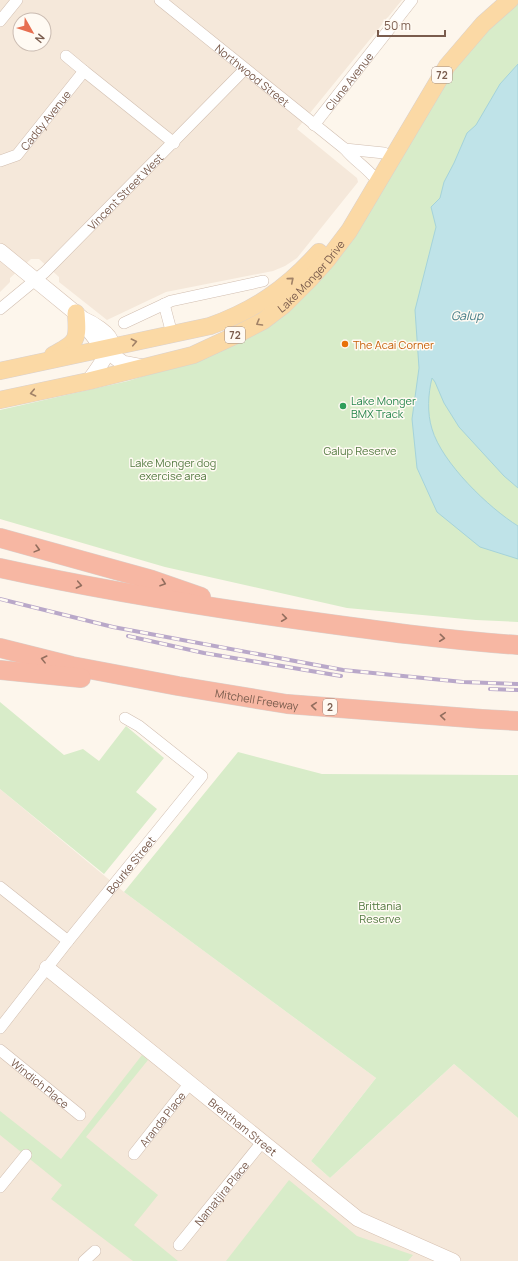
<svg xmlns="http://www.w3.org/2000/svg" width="518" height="1261" viewBox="0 0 518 1261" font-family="Manrope,sans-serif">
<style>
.residential{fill:#f5e8da;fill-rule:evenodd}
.green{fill:#d8ecc9}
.water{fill:#bfe3e8;stroke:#a5d3da}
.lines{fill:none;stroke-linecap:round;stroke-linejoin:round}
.street-casing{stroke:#d1beb0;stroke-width:12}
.secondary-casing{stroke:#d6c0b0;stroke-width:16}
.primary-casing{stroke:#dad1cd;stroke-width:18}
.highway-casing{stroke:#dad1cd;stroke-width:20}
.street{stroke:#fff;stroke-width:11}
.secondary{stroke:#fff;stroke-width:15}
.primary{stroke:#fbd9a5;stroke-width:17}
.highway{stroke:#f7b7a3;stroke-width:19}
.rail-casing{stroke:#b9a8c9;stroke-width:4}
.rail{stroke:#fffaf3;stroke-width:2.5;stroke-dasharray:8;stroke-linecap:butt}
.oneway{stroke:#a18267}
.oneway2{stroke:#936e5e}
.food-dot{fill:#e8710a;stroke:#fffaf3;stroke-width:1.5}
.leisure-dot{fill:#2e9e5b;stroke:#fffaf3;stroke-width:1.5}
.labels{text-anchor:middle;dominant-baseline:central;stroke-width:3;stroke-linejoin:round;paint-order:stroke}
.shield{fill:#fffaf3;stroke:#a28b7f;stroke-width:1}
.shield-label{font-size:10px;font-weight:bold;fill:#7a5c4d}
.street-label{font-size:11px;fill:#7a5c4d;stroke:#fffaf3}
.food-label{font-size:11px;fill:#c56008;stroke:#fffaf3;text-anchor:start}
.leisure-label{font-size:11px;fill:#27864d;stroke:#fffaf3;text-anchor:start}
.park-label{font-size:11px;fill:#537a41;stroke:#fffaf3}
.water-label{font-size:12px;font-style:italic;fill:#437c86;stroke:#fffaf3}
</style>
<rect width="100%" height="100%" fill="#fdf6ec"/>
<!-- residential -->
<path class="residential" d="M0,0H402L297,129L357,178L358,182L297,258L285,266L273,271L166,292L107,320L59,282V277L39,259H31L10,278V282L0,292ZM20,20H44V44H20Z
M0,789L124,892L376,1078L311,1161L330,1178L454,1064L518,1118V1261H0Z"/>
<!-- green -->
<path class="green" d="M518,0V622L476,620L347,608L165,567L0,519V410L128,381L196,360L305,293L470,47Z
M0,702L64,755L83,749L99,761L126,726L164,758L136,792L157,809L104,874L0,789Z
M238,752L322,774L518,775V1118L454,1064L330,1178L311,1161L376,1078L124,892Z
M142,1055L148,1060L86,1137L158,1195L134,1225L178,1261H133L51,1199L62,1185L0,1135V1111L61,1159Z
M289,1180L357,1236L413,1255L408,1261H226Z"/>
<!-- water -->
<path class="water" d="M518,64V488L504,476L459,427L444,403L435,382L432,378C428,394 427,413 432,429C442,463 489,508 518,526V559L480,547L437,512L417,468L412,419L419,368L415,310L436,227L431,207L440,198L444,182L454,163L467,133L476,125L500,84Z"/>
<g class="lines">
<defs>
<g id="street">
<path id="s1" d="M160,0L345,149C353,159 364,166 372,175"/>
<path d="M0,21L17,0"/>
<path d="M66,56L84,71"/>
<path id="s2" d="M314,125L412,0"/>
<path d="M345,149L384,153"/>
<path id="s3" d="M0,161L17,155L84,71L174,143"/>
<path d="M164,304L172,334"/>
<path id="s4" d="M0,309L45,272L245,69"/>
<path d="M124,323L171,301L263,281"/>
<path d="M0,887L68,941"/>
<path id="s5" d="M0,1028L68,941L202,776L139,726L125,718"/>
<path id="s6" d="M0,1050L80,1115"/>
<path id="s7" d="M134,1154L190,1083"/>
<path d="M0,1187L26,1155"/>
<path id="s8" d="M179,1245L263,1141"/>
<path d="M84,1261L95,1251"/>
</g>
<g id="secondary">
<path d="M0,251L83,319C90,322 112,334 111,343C111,351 94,374 89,381"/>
<path d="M85,323L88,329L98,342L110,348L116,358L123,363L144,367"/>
<path id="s9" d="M47,968L358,1219L453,1261"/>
</g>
<g id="primary">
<path d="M53,355C78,342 78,340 76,313"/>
<path d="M0,371L210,326C255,310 287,288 319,252"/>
<path id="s10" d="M0,400L89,381L193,355L234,336L263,321L284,305L310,279L327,260L349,231L447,66L483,24L510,0"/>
</g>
<g id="highway">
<path d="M0,538L152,580L201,597"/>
<path d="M0,568C100,590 200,606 301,620C373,630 445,640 518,645"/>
<path id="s11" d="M0,648L72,666L178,686L287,704L482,719L518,721"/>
<path d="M0,670L81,678"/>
</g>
</defs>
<!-- street casing -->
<use href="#street" class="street-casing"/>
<!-- secondary casing -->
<use href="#secondary" class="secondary-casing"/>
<!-- primary casing -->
<use href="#primary" class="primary-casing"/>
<!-- highway casing -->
<use href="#highway" class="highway-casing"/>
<!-- street -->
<use href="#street" class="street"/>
<!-- secondary -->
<use href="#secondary" class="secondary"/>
<!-- primary -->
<use href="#primary" class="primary"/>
<!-- highway -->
<use href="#highway" class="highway"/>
<defs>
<path id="rail" d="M0,599L113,627L343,670L463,682L518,684
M128,636L204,653L341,676
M490,689L518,690"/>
</defs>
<!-- rail casing -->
<use href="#rail" class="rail-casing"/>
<!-- rail -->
<use href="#rail" class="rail"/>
</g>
<!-- one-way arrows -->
<defs><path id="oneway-chevron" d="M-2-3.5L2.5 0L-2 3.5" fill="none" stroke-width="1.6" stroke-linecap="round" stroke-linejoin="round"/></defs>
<g class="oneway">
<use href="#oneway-chevron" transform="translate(291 280) rotate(-40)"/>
<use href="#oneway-chevron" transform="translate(259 323) rotate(150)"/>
<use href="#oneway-chevron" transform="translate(134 342) rotate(-12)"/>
<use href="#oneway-chevron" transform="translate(33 393) rotate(168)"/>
</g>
<g class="oneway2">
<use href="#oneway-chevron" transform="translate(37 549) rotate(15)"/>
<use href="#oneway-chevron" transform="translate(163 583) rotate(19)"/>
<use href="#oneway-chevron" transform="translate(79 585) rotate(11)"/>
<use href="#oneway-chevron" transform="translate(284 618) rotate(8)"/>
<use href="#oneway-chevron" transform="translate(442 638) rotate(6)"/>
<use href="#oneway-chevron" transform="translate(44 659) rotate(-166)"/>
<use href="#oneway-chevron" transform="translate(314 706) rotate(-175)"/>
<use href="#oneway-chevron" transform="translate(443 716) rotate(-175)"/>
</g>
<!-- markers -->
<circle class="food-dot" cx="345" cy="344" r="4"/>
<circle class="leisure-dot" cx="343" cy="406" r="4"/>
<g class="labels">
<!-- shield labels -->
<g class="shield">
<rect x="432" y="67" width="20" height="16" rx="3"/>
<rect x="225" y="327" width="20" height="16" rx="3"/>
<rect x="323" y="699" width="14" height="16" rx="3"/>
</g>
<g class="shield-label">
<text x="442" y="75">72</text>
<text x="235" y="335">72</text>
<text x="330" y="707">2</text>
</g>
<!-- street labels -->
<g class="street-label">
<text stroke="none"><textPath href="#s1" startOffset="119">Northwood Street</textPath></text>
<text stroke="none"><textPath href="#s2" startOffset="56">Clune Avenue</textPath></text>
<text stroke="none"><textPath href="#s3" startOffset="63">Caddy Avenue</textPath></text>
<text stroke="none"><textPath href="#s4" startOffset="172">Vincent Street West</textPath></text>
<text stroke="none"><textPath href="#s10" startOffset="342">Lake Monger Drive</textPath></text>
<text stroke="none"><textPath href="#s11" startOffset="262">Mitchell Freeway</textPath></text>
<text stroke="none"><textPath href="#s5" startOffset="209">Bourke Street</textPath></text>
<text stroke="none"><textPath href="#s6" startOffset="52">Windich Place</textPath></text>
<text stroke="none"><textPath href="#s7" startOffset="45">Aranda Place</textPath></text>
<text stroke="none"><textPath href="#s9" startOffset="252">Brentham Street</textPath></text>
<text stroke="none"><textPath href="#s8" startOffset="67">Namatjira Place</textPath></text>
</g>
<!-- food labels -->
<g class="food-label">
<text x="353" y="344">The Acai Corner</text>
</g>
<!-- leisure labels -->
<g class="leisure-label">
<text x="351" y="400">Lake Monger<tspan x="351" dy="13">BMX Track</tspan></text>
</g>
<!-- park labels -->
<g class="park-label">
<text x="360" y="450">Galup Reserve</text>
<text x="173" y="462">Lake Monger dog<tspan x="173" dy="13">exercise area</tspan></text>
<text x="380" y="905">Brittania<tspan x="380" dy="13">Reserve</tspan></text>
</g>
<!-- water labels -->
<g class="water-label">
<text x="467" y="315">Galup</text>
</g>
</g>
<!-- north arrow -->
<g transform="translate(32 32) rotate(129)"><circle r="19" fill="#fffaf3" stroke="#cabbb1"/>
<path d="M0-3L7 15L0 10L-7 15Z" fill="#e76f51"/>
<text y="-6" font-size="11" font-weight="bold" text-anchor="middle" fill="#7a5c4d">N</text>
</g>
<!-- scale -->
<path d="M378 30v6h67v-6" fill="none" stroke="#7a5c4d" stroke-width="2"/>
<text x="384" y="30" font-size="12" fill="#7a5c4d" stroke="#fffaf3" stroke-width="3" paint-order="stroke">50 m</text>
</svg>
